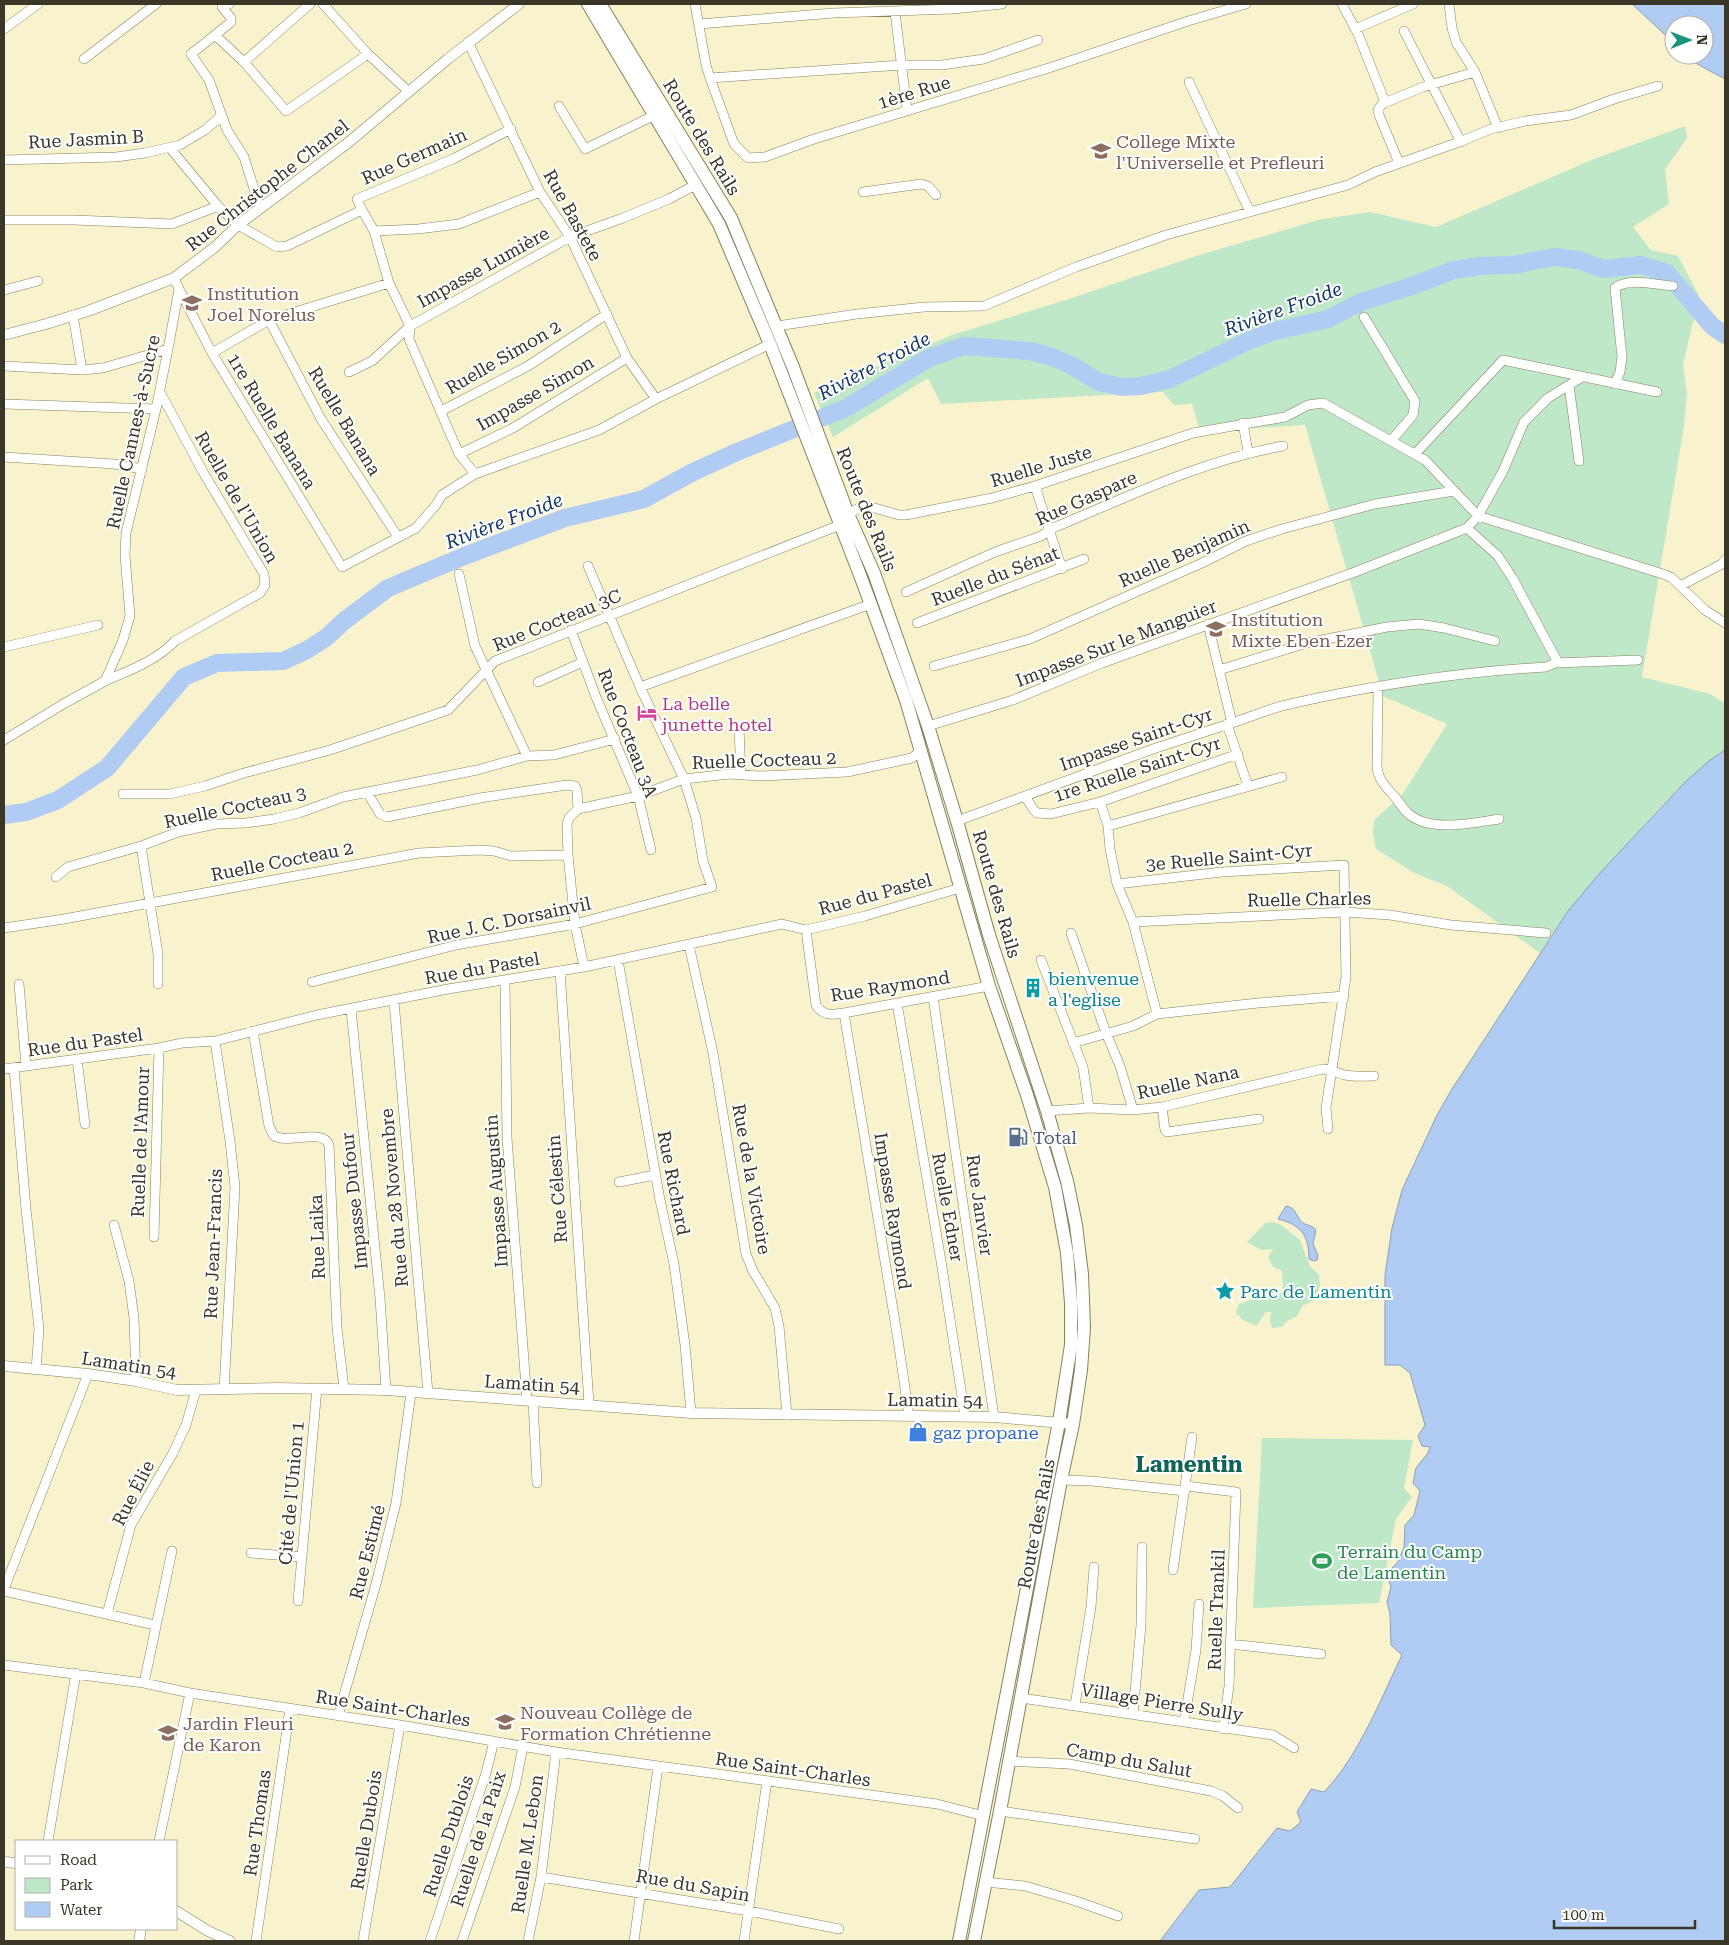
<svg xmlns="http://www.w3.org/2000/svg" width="1729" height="1945" viewBox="0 0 1729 1945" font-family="'Roboto Serif',serif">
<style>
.green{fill:#bfe8c8}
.water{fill:#b0ccf3;stroke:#8d9fb6}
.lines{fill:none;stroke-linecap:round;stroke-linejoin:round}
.river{stroke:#b0ccf3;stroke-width:18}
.minor-casing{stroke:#87815f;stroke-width:10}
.tertiary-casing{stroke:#87815f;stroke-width:11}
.primary-casing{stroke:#87815f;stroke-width:14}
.minor{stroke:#fff;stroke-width:9}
.tertiary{stroke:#fff;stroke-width:10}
.primary{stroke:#fff;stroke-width:12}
.labels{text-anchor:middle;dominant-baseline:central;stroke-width:4;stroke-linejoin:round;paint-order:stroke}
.street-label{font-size:18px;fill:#3a3729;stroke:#fefffe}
.education-label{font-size:18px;fill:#785e54;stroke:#fefffe;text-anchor:start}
.hotel-label{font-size:18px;fill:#b23c85;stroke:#fefffe;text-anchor:start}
.culture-label{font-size:18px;fill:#0d838f;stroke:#fefffe;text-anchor:start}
.service-label{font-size:18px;fill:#4e5e75;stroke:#fefffe;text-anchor:start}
.shop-label{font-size:18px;fill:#366cbe;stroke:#fefffe;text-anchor:start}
.leisure-label{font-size:18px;fill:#27864d;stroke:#fefffe;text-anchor:start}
.water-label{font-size:19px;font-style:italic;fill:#153868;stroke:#fefffe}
.district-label{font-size:22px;font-weight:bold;fill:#106453;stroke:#fefffe}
</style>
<rect width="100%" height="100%" fill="#f9f3cd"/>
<!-- green -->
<path class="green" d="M1685,126L1687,138L1665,169L1669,204L1633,227L1651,250L1678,256L1699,296L1683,365L1687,394L1684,426L1642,677L1710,694L1725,703V750C1685,777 1653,815 1621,851C1592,884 1563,915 1540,953L1447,886L1414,873L1376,849L1373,833L1374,820L1402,795L1447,724L1383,696L1305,425L1200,431L1192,404L1174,405L1163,392L941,404L928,378L833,437L814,393L952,335L1069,299L1199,255L1322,219L1370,212L1436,227L1594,159Z
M1273,1222L1281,1225L1300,1240L1310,1266L1319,1275L1320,1286L1314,1300L1302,1306L1297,1316L1287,1321L1282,1327L1272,1328L1270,1321L1271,1312H1266L1256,1326L1243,1320L1236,1313L1239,1304L1255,1298L1266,1300L1283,1292L1282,1271L1273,1267L1268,1257L1273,1249L1261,1250L1247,1242L1265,1223Z
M1262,1438L1413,1440L1404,1488L1412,1497L1396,1519L1379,1603L1253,1608Z"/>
<!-- water -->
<path class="water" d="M1632,4H1725V79L1697,64L1687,55H1704V25H1674V43Z
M1725,750V1941H1160L1199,1890L1230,1887L1277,1828L1290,1831L1301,1822L1297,1812L1311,1789L1324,1792C1358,1757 1381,1699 1402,1655L1391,1645L1390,1614L1387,1602L1391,1587L1389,1581L1391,1569L1398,1562L1404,1547L1405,1525L1414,1515L1420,1491L1413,1483L1416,1468L1428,1453L1430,1447L1422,1446L1418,1436L1425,1425L1410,1373L1400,1365H1385V1275L1392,1228L1402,1190L1437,1115L1452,1089L1568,911L1599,874L1685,782L1709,761Z
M1286,1206C1296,1208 1295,1214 1301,1221C1305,1226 1311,1224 1316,1230L1313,1244L1318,1255L1317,1260L1314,1261L1309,1259C1309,1235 1301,1225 1278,1219Z"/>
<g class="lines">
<!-- river -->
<path class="river" d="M4,815L26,812L58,800L107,768L184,677L217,663L283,661L307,650L327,637L344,621L388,588L467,555L565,518L644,499L691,473L737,452L846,408L929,358L964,346L1030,351L1052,357L1071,365L1099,382L1122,387L1141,386L1170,379L1250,340L1275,331L1328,319L1361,302L1409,287L1454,270L1480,266L1513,265L1555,257L1579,260L1603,269L1641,265L1667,273L1712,326L1725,335"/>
<defs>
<path id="minor" d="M323,4L368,54L409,92
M695,4L706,65L710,78L734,144L748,158L765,157L814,139L1052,67L1188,21L1246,4
M1342,4L1358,34L1385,102
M1449,4L1452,28L1456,42L1475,72L1498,128
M895,12L907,110
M699,24L834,13L953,9L1002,4
M4,29L38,4
M1355,29L1413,4
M1404,31L1461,142
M215,35L231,22V18L222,7L229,4
M468,42L540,192L570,237L627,358L656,399
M84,59L156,4
M244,62L310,4
M710,78L902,65H942L984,59L1038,40
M1189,82L1250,212
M559,106L585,149L655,115
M170,148L218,206L238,225L277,247L287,246L362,210L357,199L453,159L511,129
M4,160L116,157L145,153L180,145L205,130L221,116
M1399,163L1379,115L1378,110L1382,104L1423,87L1475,72
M863,192L921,184L928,186L936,195
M260,208L244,157L227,130L209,80L191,54L215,35L244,62L286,111L368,54
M362,210L374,231L389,283L410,326L409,339L459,454L475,474
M4,220H74L172,224L218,206
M374,231L418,229L459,224L540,192
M179,289L212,353L342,567L416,528L436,505L442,495L475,474L599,430L656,399L770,344
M4,290L38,281
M73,315L82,370
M1364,317L1415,401L1413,415L1391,441
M269,320L321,419L398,537
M777,326L857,314L924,307L984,306L1076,267L1166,235L1348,185L1375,172L1462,141L1491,129L1525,121L1571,115L1614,99L1658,86
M212,353L269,320L389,283
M4,366L82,370L103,368L168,349
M349,372L372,361L410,326L570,237L623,218L669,199L697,184
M1615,384L1620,372L1622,357L1615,288C1629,277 1656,285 1673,286
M1569,385L1579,461
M4,404L156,409
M441,411L528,366L607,314
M1243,423L1248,452
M459,454L513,428L627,358
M1415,454L1503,360L1657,392
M4,457L114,464L142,469
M1035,486L1062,569
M848,514L864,505L899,515H906L992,498L1035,486L1193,433L1285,417L1308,405L1323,403L1425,460L1478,516L1666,575L1672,578L1705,610L1725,623
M459,574L475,646L527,756
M1680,586L1722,564L1725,560
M906,592L995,552L1041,536L1053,528C1128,497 1203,460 1283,446
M917,623L1084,559
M571,630L596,697L638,796L651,850
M4,647L98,625
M1555,663L1638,660
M934,666L1030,639L1202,563L1246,541L1282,529L1375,504L1454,491
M1219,670L1307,643L1387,627L1419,624L1444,628L1495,641
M105,681C130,670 156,661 175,641L260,593L265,585L264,574L203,472L160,392
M538,682L583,662
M640,687L871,604
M1378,687L1377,768C1379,781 1387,788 1395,797C1400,803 1404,811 1410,815C1432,832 1473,823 1499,819
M1232,723C1251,717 1270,708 1290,704C1374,685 1460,672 1546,667L1555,663L1556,659L1513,579L1498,556L1467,528
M1227,724L1248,786
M928,726L1013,700L1102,663L1355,572L1467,528L1478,516L1503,471L1524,422L1548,398L1582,377
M739,728L741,774
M4,740L65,703L105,681L123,640L130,616L125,555L126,533L156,409L168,349L179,289L174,278
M367,792L380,814L387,817L480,798L567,785L575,786L577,790L578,809L569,818L567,824L568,855L575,924L584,967
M123,794H170L205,786L244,773L330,750L448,710L495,661L840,525
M1025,796L1033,809L1037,813L1051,814L1100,802L1238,754
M1100,802L1108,826L1110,849L1117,884L1133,922L1157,1014
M578,809L638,796L684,779L729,774L760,776L847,772L912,758L921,750
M957,821L1153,749L1232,723L1208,624
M1108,826L1282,777
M141,846L158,954V984
M56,877L68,867L141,846L178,832L216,824L246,823L274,819L299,813L343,797L477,770L527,756L554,755L615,739
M1117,884L1222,872L1344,865L1346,977L1326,1108L1328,1129
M1133,922L1345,912L1390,915L1451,925L1546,933
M4,928L64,919L419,853L479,850L494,851L511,856L568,855
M806,930L816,1005C823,1016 832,1015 844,1013L989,986
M1071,933L1106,1033L1120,1066L1133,1110
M689,945L713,1053L746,1254L753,1271L775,1308L779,1326L787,1415
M618,960L660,1200L674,1264L685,1345L691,1413
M1041,960L1083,1067L1089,1108
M560,971L589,1404
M505,980L507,1138L527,1400
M312,982L456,945L575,924L712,887L703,861L696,818L684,779L640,687L588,566
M19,984L26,1066
M933,997L994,1417
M394,1001L428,1393
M897,1003L941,1261L965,1416
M351,1009L380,1298L386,1390
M844,1013L898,1340L909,1416
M253,1031L269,1126L274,1136C290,1144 323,1128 329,1145L337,1328L344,1389
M215,1041L230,1141L235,1187L224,1390
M1073,1043L1133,1026L1157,1014L1258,1003L1344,996
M77,1059L85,1124
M14,1068L26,1209L39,1329L36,1370
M4,1069L159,1048L182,1043L215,1041L317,1015L448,989L584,967L782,924L806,930L865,916L960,888
M1162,1107L1165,1130L1167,1132L1259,1119
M1047,1111L1089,1108L1133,1110L1162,1107L1322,1069C1331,1069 1337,1073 1345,1075C1355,1077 1364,1076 1374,1076
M619,1182L655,1175
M114,1225L129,1281L134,1318L136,1381
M154,1237L159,1048
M533,1401L537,1483
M1061,1480L1092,1481L1185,1491
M1186,1486L1236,1492L1229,1686L1223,1729
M251,1553L302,1557
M1173,1570L1192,1437
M4,1589L88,1374
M4,1591L155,1625
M298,1601L317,1388
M107,1614L131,1525L173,1453L186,1425L196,1390
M1230,1644L1321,1654
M4,1665L144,1683L190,1693L400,1725L556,1752L937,1804L984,1816
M144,1683L172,1551
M1021,1698L1273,1735L1294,1748
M1075,1705L1091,1607L1094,1567
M1133,1714L1141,1625L1142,1547
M338,1716L376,1584L396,1503L411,1393
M1184,1722L1196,1650L1199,1604
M1008,1761L1069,1764L1211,1791L1223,1796L1238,1808
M1000,1811L1195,1839
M48,1841L76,1673
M159,1841L190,1693
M541,1877L749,1911L839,1929
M985,1882L1025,1886L1076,1901L1118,1916
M256,1941L290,1709
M363,1941L400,1725
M430,1941L486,1773L494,1741
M462,1941L515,1787L523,1746
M528,1941L541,1877L556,1752
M634,1941L658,1767
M744,1941L767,1781"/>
<path id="tertiary" d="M4,335L46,324L88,311L174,278L215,247L238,225L349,142L449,58L519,4
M4,1366L88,1374L136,1381L177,1390L278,1388L386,1390L691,1413L994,1417L1073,1424
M4,1862L16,1863
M176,1911L208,1931L230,1941
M139,1941L141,1929"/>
<path id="primary" d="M588,4L719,224L770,344L860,575L906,700L989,986L1027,1095L1055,1187L1067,1253L1071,1303V1345L1059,1422L959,1941
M600,4L731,218L793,367L848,514L874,573L928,726L957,821L989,935L1047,1111L1067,1181L1076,1225L1082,1274L1084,1327L1081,1370L1073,1424L1061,1480L1000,1811L974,1941"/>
</defs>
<!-- minor casing -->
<use href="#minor" class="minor-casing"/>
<!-- tertiary casing -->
<use href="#tertiary" class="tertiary-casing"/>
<!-- primary casing -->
<use href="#primary" class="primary-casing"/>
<!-- minor -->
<use href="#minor" class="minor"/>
<!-- tertiary -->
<use href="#tertiary" class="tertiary"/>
<!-- primary -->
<use href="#primary" class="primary"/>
</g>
<!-- icons -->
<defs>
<symbol id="school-bare" viewBox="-9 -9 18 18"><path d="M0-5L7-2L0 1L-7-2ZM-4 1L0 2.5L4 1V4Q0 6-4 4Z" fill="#8d6e63" stroke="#fefffe" stroke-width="2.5" paint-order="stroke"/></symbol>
<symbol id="hotel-bare" viewBox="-9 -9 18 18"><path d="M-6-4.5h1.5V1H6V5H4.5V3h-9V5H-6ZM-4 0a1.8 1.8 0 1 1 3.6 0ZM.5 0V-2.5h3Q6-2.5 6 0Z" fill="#d1479c" stroke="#fefffe" stroke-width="2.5" paint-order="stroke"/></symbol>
<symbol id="building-bare" viewBox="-9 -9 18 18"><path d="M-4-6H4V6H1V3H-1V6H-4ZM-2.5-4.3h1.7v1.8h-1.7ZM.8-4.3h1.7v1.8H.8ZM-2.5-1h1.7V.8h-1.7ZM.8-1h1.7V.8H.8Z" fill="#0f9aa8" stroke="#fefffe" stroke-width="2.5" paint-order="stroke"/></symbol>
<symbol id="fuel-bare" viewBox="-9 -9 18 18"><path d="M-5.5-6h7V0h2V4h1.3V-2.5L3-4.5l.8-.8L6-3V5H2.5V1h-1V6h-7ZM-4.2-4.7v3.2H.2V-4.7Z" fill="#5c6f8a" stroke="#fefffe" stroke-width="2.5" paint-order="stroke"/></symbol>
<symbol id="sight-bare" viewBox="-9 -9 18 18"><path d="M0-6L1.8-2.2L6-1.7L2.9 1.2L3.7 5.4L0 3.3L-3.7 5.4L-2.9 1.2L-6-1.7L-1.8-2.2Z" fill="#0f9aa8" stroke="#fefffe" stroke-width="2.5" paint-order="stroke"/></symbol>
<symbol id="shop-bare" viewBox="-9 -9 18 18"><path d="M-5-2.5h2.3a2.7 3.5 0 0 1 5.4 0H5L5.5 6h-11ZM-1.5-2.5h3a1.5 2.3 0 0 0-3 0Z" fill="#3f7fe0" stroke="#fefffe" stroke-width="2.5" paint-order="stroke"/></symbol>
<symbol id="stadium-bare" viewBox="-9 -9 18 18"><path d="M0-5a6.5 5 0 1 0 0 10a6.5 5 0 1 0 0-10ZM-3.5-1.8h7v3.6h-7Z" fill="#2e9e5b" stroke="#fefffe" stroke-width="2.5" paint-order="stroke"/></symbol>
</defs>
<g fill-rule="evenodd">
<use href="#school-bare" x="1087" y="137" width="28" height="28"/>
<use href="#school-bare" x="178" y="289" width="28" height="28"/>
<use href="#school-bare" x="1202" y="615" width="28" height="28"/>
<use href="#hotel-bare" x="633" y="699" width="28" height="28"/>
<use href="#building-bare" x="1019" y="974" width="28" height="28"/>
<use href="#fuel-bare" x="1004" y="1123" width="28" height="28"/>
<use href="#sight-bare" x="1211" y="1277" width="28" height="28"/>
<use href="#shop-bare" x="904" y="1418" width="28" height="28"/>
<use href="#stadium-bare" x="1308" y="1547" width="28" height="28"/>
<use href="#school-bare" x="491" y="1708" width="28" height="28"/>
<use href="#school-bare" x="154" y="1719" width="28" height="28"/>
</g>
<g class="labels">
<!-- street labels -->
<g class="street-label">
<text transform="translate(914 92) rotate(-17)">1ère Rue</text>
<text transform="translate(702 137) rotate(59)">Route des Rails</text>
<text transform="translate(86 139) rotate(-3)">Rue Jasmin B</text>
<text transform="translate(414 156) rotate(-24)">Rue Germain</text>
<text transform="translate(267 185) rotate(-38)">Rue Christophe Chanel</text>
<text transform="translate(573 215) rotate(61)">Rue Bastete</text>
<text transform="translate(483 267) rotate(-29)">Impasse Lumière</text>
<text transform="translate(503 357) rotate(-30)">Ruelle Simon 2</text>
<text transform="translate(535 393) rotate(-30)">Impasse Simon</text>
<text transform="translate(272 421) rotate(59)">1re Ruelle Banana</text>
<text transform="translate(345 421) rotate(59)">Ruelle Banana</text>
<text transform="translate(133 432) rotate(-78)">Ruelle Cannes-à-Sucre</text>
<text transform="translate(1041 466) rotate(-17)">Ruelle Juste</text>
<text transform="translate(237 497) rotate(60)">Ruelle de l'Union</text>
<text transform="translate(1086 498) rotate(-24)">Rue Gaspare</text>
<text transform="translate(867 509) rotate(68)">Route des Rails</text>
<text transform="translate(1184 553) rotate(-24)">Ruelle Benjamin</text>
<text transform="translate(995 576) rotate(-21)">Ruelle du Sénat</text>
<text transform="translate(557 620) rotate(-22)">Rue Cocteau 3C</text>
<text transform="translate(1116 643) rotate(-21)">Impasse Sur le Manguier</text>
<text transform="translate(628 733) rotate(69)">Rue Cocteau 3A</text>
<text transform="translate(1136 739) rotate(-19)">Impasse Saint-Cyr</text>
<text transform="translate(764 760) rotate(-2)">Ruelle Cocteau 2</text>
<text transform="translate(1137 769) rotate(-18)">1re Ruelle Saint-Cyr</text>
<text transform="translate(235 807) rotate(-12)">Ruelle Cocteau 3</text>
<text transform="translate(1229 857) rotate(-5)">3e Ruelle Saint-Cyr</text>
<text transform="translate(282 861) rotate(-11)">Ruelle Cocteau 2</text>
<text transform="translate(875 894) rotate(-15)">Rue du Pastel</text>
<text transform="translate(997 894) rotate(74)">Route des Rails</text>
<text transform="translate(1309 899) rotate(-1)">Ruelle Charles</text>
<text transform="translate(509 920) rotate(-12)">Rue J. C. Dorsainvil</text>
<text transform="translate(482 968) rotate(-10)">Rue du Pastel</text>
<text transform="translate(890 986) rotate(-9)">Rue Raymond</text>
<text transform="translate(85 1042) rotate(-8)">Rue du Pastel</text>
<text transform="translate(1188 1082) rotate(-12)">Ruelle Nana</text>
<text transform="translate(140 1142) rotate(-88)">Ruelle de l'Amour</text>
<text transform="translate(752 1179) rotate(80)">Rue de la Victoire</text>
<text transform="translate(674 1183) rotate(79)">Rue Richard</text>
<text transform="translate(557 1189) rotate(-94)">Rue Célestin</text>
<text transform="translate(496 1191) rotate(-94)">Impasse Augustin</text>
<text transform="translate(394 1198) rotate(-95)">Rue du 28 Novembre</text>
<text transform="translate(354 1201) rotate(-96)">Impasse Dufour</text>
<text transform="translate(980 1205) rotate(82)">Rue Janvier</text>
<text transform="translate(948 1207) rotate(80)">Ruelle Edner</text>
<text transform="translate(893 1211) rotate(81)">Impasse Raymond</text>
<text transform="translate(317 1237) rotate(-92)">Rue Laika</text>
<text transform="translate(213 1244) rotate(-88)">Rue Jean-Francis</text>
<text transform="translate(129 1365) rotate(9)">Lamatin 54</text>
<text transform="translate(532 1384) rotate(4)">Lamatin 54</text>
<text transform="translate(935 1400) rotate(1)">Lamatin 54</text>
<text transform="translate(133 1493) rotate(-63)">Rue Élie</text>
<text transform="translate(291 1493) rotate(-85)">Cité de l'Union 1</text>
<text transform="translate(1036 1524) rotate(-79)">Route des Rails</text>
<text transform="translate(367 1552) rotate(-76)">Rue Estimé</text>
<text transform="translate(1216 1610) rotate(-88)">Ruelle Trankil</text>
<text transform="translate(1162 1702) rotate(9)">Village Pierre Sully</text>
<text transform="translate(393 1708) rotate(9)">Rue Saint-Charles</text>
<text transform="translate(1129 1760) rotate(10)">Camp du Salut</text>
<text transform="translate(793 1769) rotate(8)">Rue Saint-Charles</text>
<text transform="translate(257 1823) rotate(-82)">Rue Thomas</text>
<text transform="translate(366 1830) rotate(-81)">Ruelle Dubois</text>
<text transform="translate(448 1836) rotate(-72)">Ruelle Dublois</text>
<text transform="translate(478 1839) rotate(-72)">Ruelle de la Paix</text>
<text transform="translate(527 1844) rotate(-82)">Ruelle M. Lebon</text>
<text transform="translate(693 1885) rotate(10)">Rue du Sapin</text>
</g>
<!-- education labels -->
<g class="education-label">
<text x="1116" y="141">College Mixte<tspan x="1116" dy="21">l'Universelle et Prefleuri</tspan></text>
<text x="207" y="293">Institution<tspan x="207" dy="21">Joel Norelus</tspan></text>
<text x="1231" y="619">Institution<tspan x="1231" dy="21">Mixte Eben Ezer</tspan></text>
<text x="520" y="1712">Nouveau Collège de<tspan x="520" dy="21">Formation Chrétienne</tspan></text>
<text x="183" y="1723">Jardin Fleuri<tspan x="183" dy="21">de Karon</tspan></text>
</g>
<!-- hotel labels -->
<g class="hotel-label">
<text x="662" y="703">La belle<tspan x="662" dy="21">junette hotel</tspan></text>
</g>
<!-- culture labels -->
<g class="culture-label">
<text x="1048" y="978">bienvenue<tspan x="1048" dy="21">a l'eglise</tspan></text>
<text x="1240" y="1291">Parc de Lamentin</text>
</g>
<!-- service labels -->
<g class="service-label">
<text x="1033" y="1137">Total</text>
</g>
<!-- shop labels -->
<g class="shop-label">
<text x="933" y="1432">gaz propane</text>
</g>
<!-- leisure labels -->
<g class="leisure-label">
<text x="1337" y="1551">Terrain du Camp<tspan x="1337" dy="21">de Lamentin</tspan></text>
</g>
<!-- water labels -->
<g class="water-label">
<text transform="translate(1283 309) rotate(-20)">Rivière Froide</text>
<text transform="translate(874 366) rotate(-28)">Rivière Froide</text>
<text transform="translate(504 521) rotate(-21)">Rivière Froide</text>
</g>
<!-- district labels -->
<g class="district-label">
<text x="1189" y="1464">Lamentin</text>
</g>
</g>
<!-- border -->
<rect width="1729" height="1945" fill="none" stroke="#3a3729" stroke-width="10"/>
<!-- legend -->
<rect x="15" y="1840" width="162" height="90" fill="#fefffe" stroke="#b0afa9"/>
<rect x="25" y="1856" width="25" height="8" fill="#ffffff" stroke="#b0afa9"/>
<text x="60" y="1865" font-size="15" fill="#3a3729">Road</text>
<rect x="25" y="1878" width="25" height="15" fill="#bfe8c8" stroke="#b0afa9"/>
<text x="60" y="1890" font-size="15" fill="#3a3729">Park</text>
<rect x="25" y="1902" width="25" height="15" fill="#b0ccf3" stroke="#b0afa9"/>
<text x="60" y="1915" font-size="15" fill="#3a3729">Water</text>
<!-- north arrow -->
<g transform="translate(1689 40) rotate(89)"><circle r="24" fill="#fefffe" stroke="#b0afa9"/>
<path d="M0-4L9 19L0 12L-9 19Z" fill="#19957c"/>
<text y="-8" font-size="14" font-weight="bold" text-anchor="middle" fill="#3a3729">N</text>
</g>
<!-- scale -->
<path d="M1554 1920v8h141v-8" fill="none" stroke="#3a3729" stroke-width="2.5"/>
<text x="1562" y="1920" font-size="15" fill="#3a3729" stroke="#fefffe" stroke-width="4" paint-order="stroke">100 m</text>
</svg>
